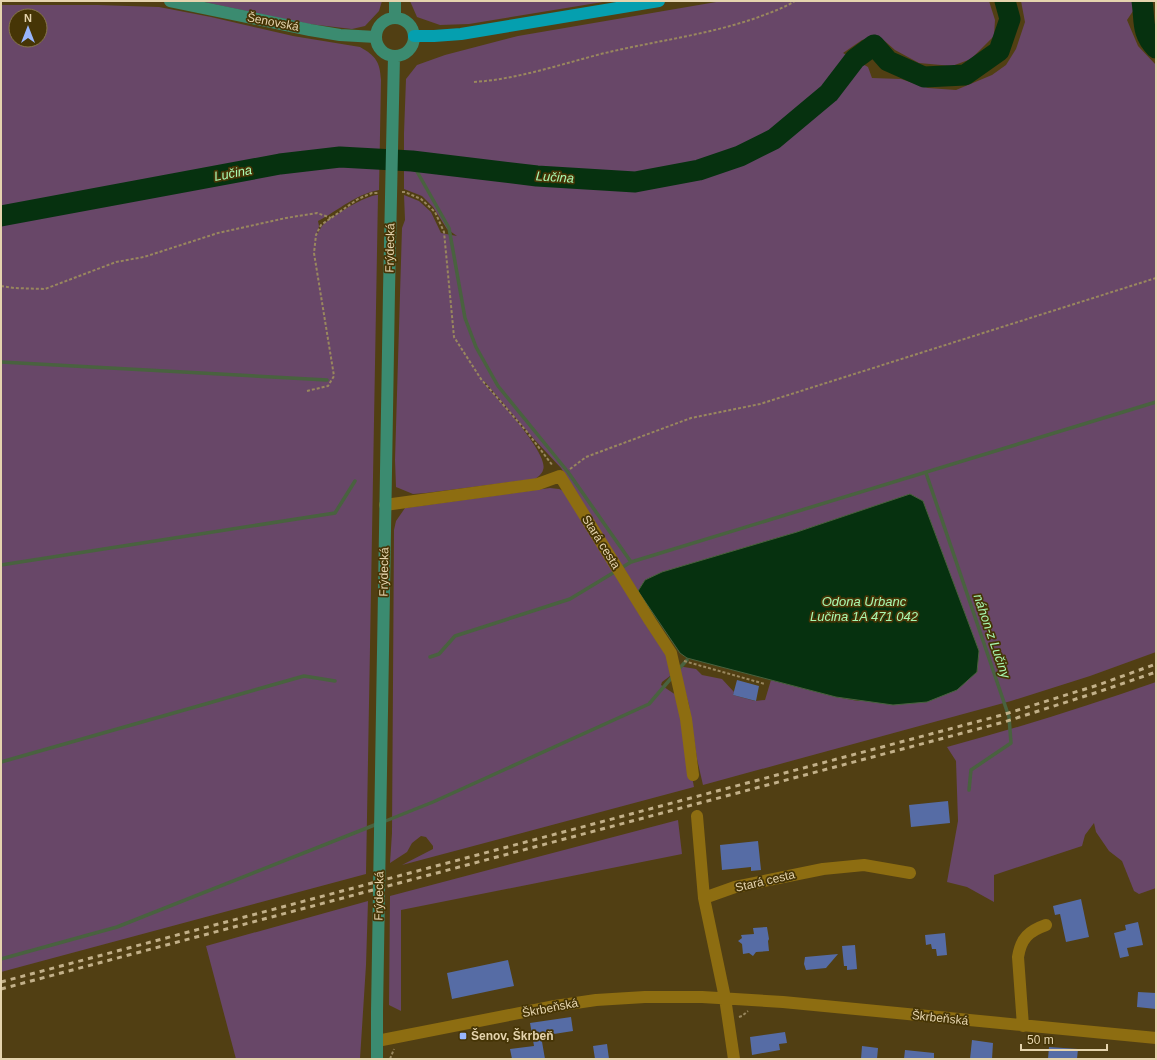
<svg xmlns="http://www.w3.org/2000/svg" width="1157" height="1060" viewBox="0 0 1157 1060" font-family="Helvetica,sans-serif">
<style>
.green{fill:#684768;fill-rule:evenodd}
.water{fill:#06310f;stroke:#49623f}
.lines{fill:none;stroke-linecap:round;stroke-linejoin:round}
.stream{stroke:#49623f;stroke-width:3.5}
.river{stroke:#06310f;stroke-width:21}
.building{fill:#566ca5}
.path{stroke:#99875e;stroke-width:2;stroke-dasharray:3 2;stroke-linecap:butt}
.minor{stroke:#8d6d11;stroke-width:12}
.major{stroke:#3b8b70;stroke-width:12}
.highway{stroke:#059faf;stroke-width:12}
.rail{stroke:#c2b089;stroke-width:3;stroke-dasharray:5 5;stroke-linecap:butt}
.poi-dot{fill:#98b5fd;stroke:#463506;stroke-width:1.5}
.labels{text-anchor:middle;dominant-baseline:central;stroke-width:3.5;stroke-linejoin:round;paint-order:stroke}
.street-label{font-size:12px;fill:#e5d4ae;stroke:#463506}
.poi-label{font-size:12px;font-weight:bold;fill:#e5d4ae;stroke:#463506;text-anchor:start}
.water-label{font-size:13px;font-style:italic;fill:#a9f8b1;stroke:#463506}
</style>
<rect width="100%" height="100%" fill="#513f13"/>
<!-- green -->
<path class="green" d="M199,1H382L379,11L365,26L352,29L309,24Z
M410,1H609L469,24L440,25L417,17Z
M722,1H989L995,20L994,36L971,59L952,66L919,63L895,50L879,36L862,40L843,53L868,67L872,78L901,79L928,88L956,90L992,75L1006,65L1016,49L1025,22L1021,1H1132L1133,11L1127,20L1138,46L1156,65V652L1090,676L1011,701L703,785L697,759L689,705L678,666L696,669L702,675L722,679L734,692L733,695L755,701L765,700L771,680L836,697L858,701L977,673L979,651L923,501L910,494L797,532L662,572L645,580L638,591L561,468L533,438L484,381L483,382C495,396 550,454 543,470C542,474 538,477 535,479L426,493L413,494L396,487L395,460L402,228L405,220L404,195L419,201L431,212L441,233L457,236L447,229L433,207L422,196L404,189V133L406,79L417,65L445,55L518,36Z
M1,5H98L159,7L211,17L293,36L360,47C376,56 380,62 381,80L379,190C356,194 339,210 318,221L319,226L317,234C319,232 320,229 322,226C328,218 368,194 378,195L366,874L1,972ZM16,16H40V40H16Z
M550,488L559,489L566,492L669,660L670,676L662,682L661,685L676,695L694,787L402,865L433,849V846L426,837L421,836L412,843L407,852L390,863L392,833L394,530L396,521L405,508Z
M1156,682V888L1139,894L1134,891L1122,861L1109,851L1096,832L1094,823L1085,835L1082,846L994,875V902L967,887L947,882L958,821L956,761L947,747C1018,728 1087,706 1156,682Z
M678,820L682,854L401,910V1011L389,1005L390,896Z
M368,901L366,965L360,1059H236L206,946Z"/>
<!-- water -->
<path class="water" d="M910,494L923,501L979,651L977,672L957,690L927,702L893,705L836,697L687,658L680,653L638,591L645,580L662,572L797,532Z"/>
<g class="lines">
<!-- stream -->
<path class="stream" d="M412,161L415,168L449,228L465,318L476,347L498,386L568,472L631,562
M1,362L327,380
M926,473L1009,717L1011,743L971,770L969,790
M1,565L335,513L355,481
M430,657L439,654L455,636L570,599L631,562L1156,402
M677,671L687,660
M1,762L304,676L335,681
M383,822L433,802L649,704L673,676
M1,959L117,927L377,824"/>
<!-- river -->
<path class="river" d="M1142,1C1145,20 1141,33 1156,48
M1,216L280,164L340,157L412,161L537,176L635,182L699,170L740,156L774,139L829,93L855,59L874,45L888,61L924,77L965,75L999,51L1010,19L1005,1"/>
</g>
<!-- building -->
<path class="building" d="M737,680L759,686L756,701L733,695Z
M948,801L950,823L911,827L909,805Z
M758,841L761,870L751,871V867L722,870L720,845Z
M1081,899L1089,937L1066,942L1060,914L1055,915L1053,906Z
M1138,922L1143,945L1127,948L1129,956L1120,958L1114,933L1126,930L1125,925Z
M767,927L769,939L768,941L769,951L756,952L753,956L749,953L743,954L742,944L738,941L742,938L741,935L754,934L753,928Z
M945,933L947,955L937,956L936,949H932L931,944L926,945L925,935Z
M855,945L857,969L847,970V966H844L842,946Z
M838,954L826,968L806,970L804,964L805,957Z
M508,960L514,986L452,999L447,973Z
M1138,992L1156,993V1009L1137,1007Z
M571,1017L573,1031L541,1036L545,1059H512L510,1049L534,1046L530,1023Z
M785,1032L787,1043L779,1044L780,1050L752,1055L750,1037Z
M972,1040L993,1043L992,1059H970Z
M607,1044L609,1059H595L593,1046Z
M862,1046L878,1048L877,1059H861Z
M1049,1047L1078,1049L1077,1059H1048Z
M905,1050L934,1053V1059H904Z"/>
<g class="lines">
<!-- path -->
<path class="path" d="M474,82C519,79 561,64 605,53C655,41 707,35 756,18C769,13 782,9 795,1
M402,192H405L421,199L435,212L444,232L454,337L481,379L527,432L553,466
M1,286L14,288L45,289L116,262L144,257L218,233L286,218L317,213L331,218
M307,391L328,386L334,376L314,253L316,235L321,225L358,199L372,193H379
M570,469L586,457L691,418L760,404L1156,278
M684,661L765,684
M739,1017L742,1016L748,1011
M390,1059L394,1049"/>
<!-- minor -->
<path class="minor" d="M385,505L538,484L560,476L650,621L671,653L686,719L693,775
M697,816L704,898L735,887L823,869L864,865L910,873
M704,898L725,998L734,1059
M1023,1026L1018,957C1021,938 1029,931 1046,925
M377,1041L555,1006L596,1000L645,997H702L783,1002L1156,1038"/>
<!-- major -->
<path class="major" d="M170,1L310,30L340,35L376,37
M395,18V1
M376 37a19 19 0 1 1 38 0a19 19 0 1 1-38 0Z
M377,1059V1012L389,291L394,56"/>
<!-- highway -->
<path class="highway" d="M414,36H434L461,34L659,1"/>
<!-- rail -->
<path class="rail" d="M1,982L1002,715L1098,685L1156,664
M1,989L1004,722L1101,691L1156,672"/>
</g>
<!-- markers -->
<rect class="poi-dot" x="459" y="1032" width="8" height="8" rx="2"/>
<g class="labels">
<!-- street labels -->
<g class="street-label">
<text transform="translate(273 22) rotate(11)">Šenovská</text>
<text transform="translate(390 248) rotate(-89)">Frýdecká</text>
<text transform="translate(601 542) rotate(58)">Stará cesta</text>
<text transform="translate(384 572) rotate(-89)">Frýdecká</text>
<text transform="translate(765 881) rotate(-13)">Stará cesta</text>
<text transform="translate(379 896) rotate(-89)">Frýdecká</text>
<text transform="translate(550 1008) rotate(-11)">Škrbeňská</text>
<text transform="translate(940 1018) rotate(6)">Škrbeňská</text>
</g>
<!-- poi labels -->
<g class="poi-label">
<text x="471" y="1036">Šenov, Škrbeň</text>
</g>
<!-- water labels -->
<g class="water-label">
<text transform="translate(233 173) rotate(-11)">Lučina</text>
<text transform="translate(555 177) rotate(4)">Lučina</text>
<text x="864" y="601">Odona Urbanc<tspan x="864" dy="15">Lučina 1A 471 042</tspan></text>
<text transform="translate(992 636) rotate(71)">náhon-z Lučiny</text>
</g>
</g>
<!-- border -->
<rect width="1157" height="1060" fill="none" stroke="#e5d4ae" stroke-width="4"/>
<!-- north arrow -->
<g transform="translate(28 28)"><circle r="19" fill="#463506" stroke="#867549"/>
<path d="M0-3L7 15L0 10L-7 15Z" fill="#98b5fd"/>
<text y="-6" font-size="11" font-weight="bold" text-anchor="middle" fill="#e5d4ae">N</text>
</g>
<!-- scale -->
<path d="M1021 1044v6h86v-6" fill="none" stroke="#e5d4ae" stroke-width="2"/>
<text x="1027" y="1044" font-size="12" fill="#e5d4ae" stroke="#463506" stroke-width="3" paint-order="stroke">50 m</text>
</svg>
